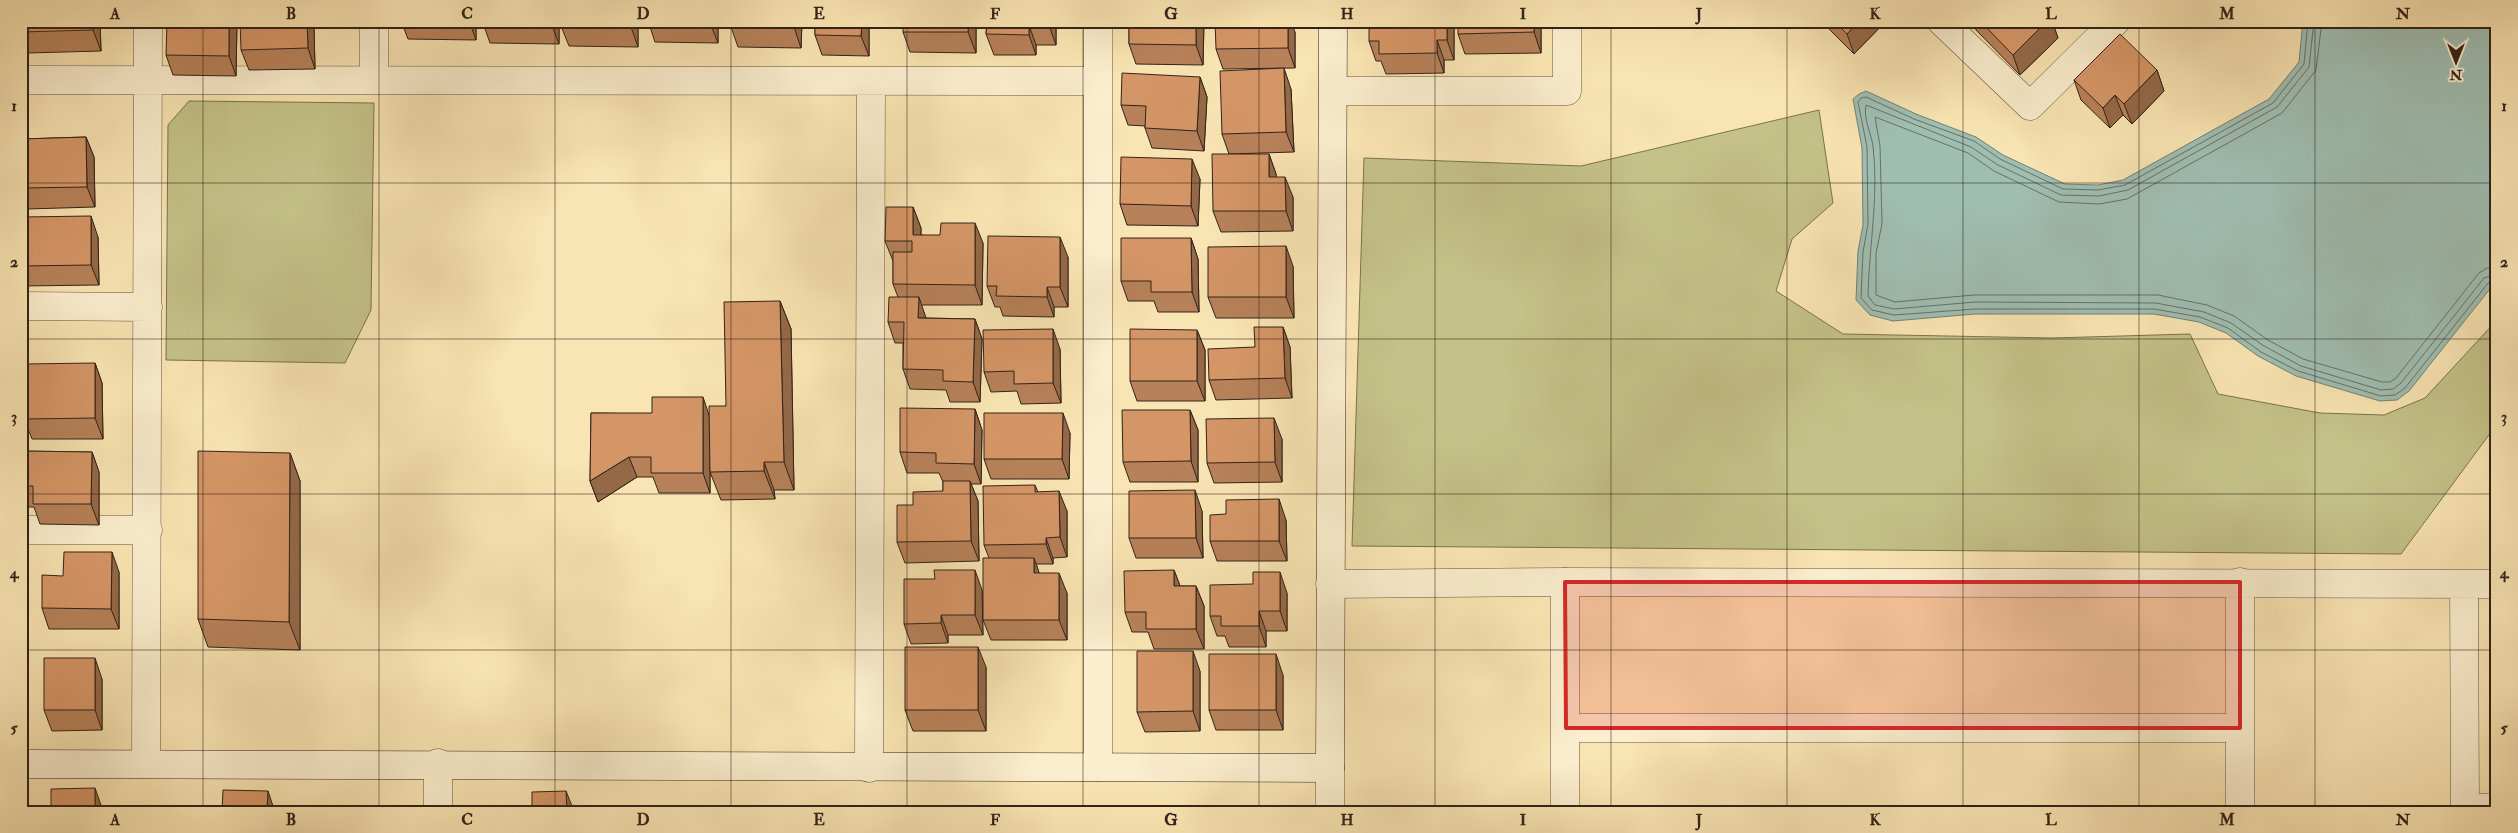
<svg xmlns="http://www.w3.org/2000/svg" width="2518" height="833" viewBox="0 0 2518 833" font-family="'IM FELL Double Pica',serif">
<style>
.green{fill:#c4c288;stroke:#7b7250}
.water{fill:#9fbeb2;stroke:#738075}
.lines{fill:none;stroke-linecap:round;stroke-linejoin:round}
.shore{stroke:#687066;stroke-width:1}
.street-casing{stroke:#645340;stroke-width:29}
.secondary-casing{stroke:#322219;stroke-width:29}
.street{stroke:#fbeece;stroke-width:28}
.secondary{stroke:#fbeece;stroke-width:28}
.wall{fill:#b78159;stroke:#322219}
.shaded-wall{fill:#956948;stroke:#322219}
.building{fill:#d59667;stroke:#322219}
.marked{fill:#d62828;fill-opacity:0.2;stroke:#d62828;stroke-width:4;stroke-linejoin:round}
.grid{fill:none;stroke:#322219;stroke-width:1;stroke-opacity:0.55}
.neatline{fill:none;stroke:#322219;stroke-width:2}
.grid-label{font-size:16px;text-anchor:middle;font-weight:bold;fill:#322219}
</style>
<rect width="100%" height="100%" fill="#f9e5b3"/>
<filter id="stains"><feTurbulence type="fractalNoise" baseFrequency=".004" numOctaves="4"/><feColorMatrix values="0 0 0 0 .2 0 0 0 0 .09 0 0 0 0 .02 0 0 0 .5 -.17"/></filter>
<radialGradient id="worn" r=".72"><stop offset=".6" stop-color="#630" stop-opacity="0"/><stop offset="1" stop-color="#630" stop-opacity=".3"/></radialGradient>
<!-- green -->
<path class="green" d="M189,101L374,103L371,310L345,363L166,360L168,125Z
M1819,110L1833,203L1792,239L1776,291L1843,334L2052,338L2190,334L2218,394L2320,413L2384,415L2425,398L2497,320V424L2401,554L1352,546L1364,158L1581,166Z"/>
<!-- water -->
<path class="water" d="M2303,21H2497V285H2493L2409,391L2397,400L2380,401L2296,376L2258,356L2226,333L2199,322L2154,314H1975L1893,321L1870,315L1856,300L1858,251L1863,225L1862,148L1853,99L1859,94L1866,91L1916,114L1976,137L2003,155L2065,184L2098,185L2123,180L2269,99L2299,62Z"/>
<g class="lines">
<!-- shore -->
<path class="shore" d="M2308,21L2304,64L2273,103L2125,185L2098,190L2063,189L2000,159L1974,141L1914,119L1866,97L1861,98L1858,102L1867,147L1868,224L1863,252L1861,298L1872,310L1894,315L1975,309H2154L2200,317L2228,328L2261,352L2298,371L2381,396L2395,395L2405,388L2489,282L2497,280
M2314,21L2309,67L2277,107L2128,190L2099,196L2061,195L1998,165L1971,147L1866,105C1863,118 1871,133 1873,146C1879,196 1869,246 1868,296L1875,305L1894,309L1975,302L2156,303L2204,312L2231,323L2264,346L2301,366L2381,390L2393,389L2401,383L2484,278L2497,274
M2322,21L2316,70L2282,113L2127,199L2099,204L2059,202L1994,171L1968,153L1875,117L1880,146L1882,224L1876,253V295L1895,302L1974,295H2158L2207,305L2234,316L2268,340L2303,359L2382,382H2390L2396,378L2479,273L2487,268L2497,266"/>
<defs>
<path id="street" d="M374,21V80
M1098,21V767
M1941,21L2030,106L2116,21
M21,80L1098,81
M1333,91H1567V21
M21,306L148,307
M21,530H148
M2240,582V812
M1330,584L1565,582L2497,584
M2464,584L2465,812
M1566,728H2240
M146,763L148,21
M438,763V812
M869,768L871,81
M2465,808H2497
M1330,812V768
M1565,812V582"/>
<path id="secondary" d="M21,764L1330,768L1333,21"/>
</defs>
<!-- street casing -->
<use href="#street" class="street-casing"/>
<!-- secondary casing -->
<use href="#secondary" class="secondary-casing"/>
<!-- street -->
<use href="#street" class="street"/>
<!-- secondary -->
<use href="#secondary" class="secondary"/>
</g>
<!-- wall -->
<path class="wall" d="M21,21H100L101,51L28,53L21,35Z
M237,21L236,76L173,75L166,55Z
M401,21H476V40L408,39Z
M559,21V44L490,43L483,23Z
M638,21V47L569,46L561,26Z
M648,21H718V43L655,42Z
M731,21H802L801,48L738,47L731,27Z
M815,21H894V26H869V56L822,55L815,35Z
M976,21V53L910,52L903,32Z
M987,21H1056V45H1036V55H994L986,34Z
M1129,21H1204L1203,65L1136,64L1129,44Z
M1454,21V60H1444V73L1386,74L1381,61H1376L1369,41Z
M1541,21V53L1465,54L1458,34Z
M1821,21H1886L1854,54Z
M1972,21H2052L2058,38L2020,75L1976,30Z
M314,28L315,69L249,70L241,50Z
M1295,32V68L1223,69L1216,49Z
M2157,70L2164,91L2132,124L2123,115L2110,128L2081,100L2074,80Z
M1200,77L1207,97L1204,151L1152,148L1145,128V126L1128,125L1121,105Z
M1291,89L1294,152L1229,154L1222,134Z
M86,137L94,157L95,207L27,209L21,193V139Z
M1269,154L1276,174V177L1293,197V231L1221,232L1213,211Z
M1200,179L1198,226L1127,225L1120,204Z
M913,207L921,228V235L983,243L982,305H921L926,318L975,319L982,339L980,402H950L946,390L910,389L903,369V343H895L888,322L898,297L893,284V261L885,241Z
M21,217L98,237L99,285L21,286Z
M1191,238L1198,259L1199,312H1158L1154,301H1128L1121,281Z
M1068,257V307H1054V317L1003,316L1000,307H995L987,286Z
M1293,266L1294,318H1216L1208,297Z
M780,301L791,329L794,490H774L775,499L721,500L710,472V465V493H659L653,477H637L598,502L590,481L591,413L709,415L726,406Z
M1283,327L1290,347L1292,398L1216,400L1209,380Z
M1197,330L1205,350V401H1137L1130,381Z
M1060,349L1061,403L1021,404L1017,391L991,392L984,372Z
M95,363L102,383L103,439H32L24,419Z
M975,409L982,430L981,484H971L978,501L979,561L905,563L897,542L943,491V482L939,473H907L900,452Z
M1190,410L1198,430V482H1130L1123,462Z
M1070,433L1069,479H991L984,459Z
M1282,439V482L1214,483L1207,463Z
M21,451L92,452L99,472V525L40,524L34,507H28L21,489Z
M290,453L300,481V650L208,647L198,619Z
M1035,485L1038,492L1067,511V557L1053,558V564H1036L1039,573L1067,593V640H991L983,620L989,558L984,545Z
M1202,511L1203,558H1136L1129,538Z
M1286,520L1287,561H1217L1210,541Z
M1174,570L1180,586H1196L1204,606V649H1154L1148,632H1132L1125,612Z
M119,572V629H49L42,608L63,576Z
M982,590L983,635H948V643L911,644L904,624Z
M1287,593V631H1266V647H1229L1225,636H1217L1210,616Z
M21,655L25,666V700H21Z
M986,667V731H913L905,710Z
M1200,671V731L1145,732L1137,712Z
M1283,675V730H1216L1209,710Z
M102,679V730L52,731L44,710Z"/>
<!-- shaded-wall -->
<path class="shaded-wall" d="M93,21H100L101,51L93,30Z
M229,21H237L236,76L229,56Z
M307,21H312L314,28L315,69L308,48Z
M469,21H476V40Z
M551,21H559V44L551,23Z
M631,21H638V47L631,27Z
M710,21H718V43L710,23Z
M794,21H802L801,48L794,27Z
M862,21H867L869,26V56L861,36Z
M969,21H976V53L968,32Z
M1049,21H1056V45L1049,25Z
M1196,21H1204L1203,65L1196,45Z
M1288,21H1291L1295,32V68L1288,48Z
M1447,21H1454V60L1447,40Z
M1534,21H1541V53L1534,32Z
M1859,21H1886L1854,54L1847,34Z
M2047,21H2052L2058,38L2020,75L2013,55Z
M1029,25L1036,45V55L1029,35Z
M1437,40L1444,60V73L1437,53Z
M1284,68L1291,89L1294,152L1286,132Z
M2157,70L2164,91L2132,124L2124,104Z
M1200,77L1207,97L1204,151L1197,131Z
M2115,95L2123,115L2110,128L2103,108Z
M86,137L94,157L95,207L87,187Z
M1269,154L1276,174V197L1269,177Z
M1192,159L1200,179L1198,226L1191,206Z
M1285,177L1293,197V231L1286,211Z
M913,207L921,228L920,255L913,235Z
M91,216L98,237L99,285L91,265Z
M975,223L983,243L982,305L975,285Z
M1060,237L1068,257V307L1060,287Z
M1191,238L1198,259L1199,312L1192,292Z
M1286,246L1293,266L1294,318L1286,297Z
M1047,287L1054,307V317L1047,297Z
M919,297L926,318H918Z
M780,301L791,329L794,490L784,462Z
M975,319L982,339L980,402L973,382Z
M1283,327L1290,347L1292,398L1285,378Z
M1053,329L1060,349L1061,403L1053,383Z
M1197,330L1205,350V401L1197,381Z
M95,363L102,383L103,439L95,418Z
M703,397L710,418V493L703,473Z
M975,409L982,430L981,484L974,464Z
M1190,410L1198,430V482L1191,461Z
M1063,413L1070,433L1069,479L1062,459Z
M1274,418L1282,439V482L1275,462Z
M92,452L99,472V525L91,504Z
M290,453L300,481V650L289,622Z
M629,457L637,477L598,502L590,481Z
M764,462L774,490L775,499L764,471Z
M970,481L978,501L979,561L971,541Z
M1195,490L1202,511L1203,558L1196,538Z
M1059,491L1067,511V557L1060,537Z
M1279,499L1286,520L1287,561L1279,541Z
M1046,538L1053,558V564L1046,544Z
M112,552L119,572V629L111,609Z
M1034,558L1041,578L1034,573Z
M975,570L982,590L983,635L975,615Z
M1174,570L1182,591L1174,586Z
M1280,572L1287,593V631L1280,611Z
M1059,573L1067,593V640L1059,620Z
M1196,586L1204,606V649L1196,629Z
M1259,611L1266,631V647L1259,626Z
M941,615L948,635V643L941,623Z
M978,647L986,667V731L978,710Z
M1193,651L1200,671V731L1193,711Z
M1276,654L1283,675V730L1276,710Z
M21,655L25,666V700L21,688Z
M95,658L102,679V730L95,710Z
M95,788L102,808V812H95Z
M268,791L275,812L267,810Z
M566,791L574,811V812H567Z"/>
<!-- building -->
<path class="building" d="M21,21H93V30L21,32Z
M167,21H229V56L166,55Z
M240,21H307L308,48L241,50Z
M483,21H551V23H483Z
M561,21H631V27L561,26Z
M648,21H710V23L648,22Z
M731,21H794V27H731Z
M815,21H862L861,36L815,35Z
M903,21H969L968,32H903Z
M987,21H1049V25H1029V35L986,34Z
M1129,21H1196V45L1129,44Z
M1215,21H1288V48L1216,49Z
M1369,21H1447V40H1437V53L1379,54V41H1369Z
M1458,21H1534V32L1458,34Z
M1834,21H1859L1847,34Z
M1980,21H2047L2013,55Z
M2120,34L2157,70L2124,104L2115,95L2103,108L2074,80Z
M1284,68L1286,132L1222,134L1220,71Z
M1122,73L1200,77L1197,131L1145,128L1146,106L1121,105Z
M86,137L87,187L21,188V139Z
M1212,154H1269V177H1285L1286,211H1213Z
M1121,157L1192,159L1191,206L1120,204Z
M886,207H913V235H940L941,223H975V285L893,284V252H912V241H885Z
M91,216V265L21,266V217Z
M988,236L1060,237V287H1047V297L996,296L997,286H987Z
M1121,238H1191L1192,292H1151V281H1121Z
M1286,246V297H1208V247Z
M889,297H919L918,318L975,319L973,382L943,381V370L903,369L904,322H888Z
M780,301L784,462H764V471L710,472L709,406H726L724,302Z
M1254,327H1283L1285,378L1209,380L1208,349L1255,347Z
M1053,329V383L1014,384V371L984,372L983,330Z
M1130,329L1197,330V381H1130Z
M95,363V418L24,419V364Z
M652,397H703V473H651V457H629L590,481L591,413H652Z
M900,408L975,409L974,464L936,463V453L900,452Z
M1122,410H1190L1191,461L1123,462Z
M984,413H1063L1062,459H984Z
M1274,418L1275,462L1207,463L1206,419Z
M21,451L92,452L91,504H33V486H21Z
M198,451L290,453L289,622L198,619Z
M943,481H970L971,541L897,542V505H913V492L943,491Z
M1035,485V492L1059,491L1060,537L1046,538V544L984,545L983,486Z
M1195,490L1196,538H1129V491Z
M1279,499V541H1210V515L1226,514V500Z
M64,552H112L111,609L42,608V575L63,576Z
M983,558H1034V573H1059V620H983Z
M934,570H975V615H941V623L904,624V579H935Z
M1174,570V586H1196V629H1146V612H1125L1124,571Z
M1253,572H1280V611H1259V626H1221V616H1210V585L1253,584Z
M905,647H978V710H905Z
M1137,651H1193V711L1137,712Z
M1209,654H1276V710H1209Z
M44,658H95V710H44Z
M95,788V812H51V789Z
M223,790L268,791L267,810L295,811V812H222Z
M566,791L567,812H532V792Z
M309,806H410V812H309Z
M932,807H983V812H932Z
M207,811V812H141Z"/>
<!-- marked area -->
<path class="marked" d="M1565,582H2240V728H1566Z"/>
<!-- grid -->
<path class="grid" d="M203,21V812M379,21V812M555,21V812M731,21V812M907,21V812M1083,21V812M1259,21V812M1435,21V812M1611,21V812M1787,21V812M1963,21V812M2139,21V812M2315,21V812M21,183H2497M21,339H2497M21,494H2497M21,650H2497"/>
<!-- margin -->
<rect width="2518" height="833" fill="none" stroke="#f9e5b3" stroke-width="55"/>
<!-- north arrow -->
<g transform="translate(2456 62) rotate(180)" stroke="#fbeece" stroke-width="4" paint-order="stroke">
<path d="M0-4L9 19L0 12L-9 19Z" fill="#322219"/>
<text y="-8" font-size="14" font-weight="bold" text-anchor="middle" fill="#322219">N</text>
</g>
<rect x="28" y="28" width="2462" height="778" class="neatline"/>
<g class="grid-label">
<text x="115" y="19">A</text>
<text x="291" y="19">B</text>
<text x="467" y="19">C</text>
<text x="643" y="19">D</text>
<text x="819" y="19">E</text>
<text x="995" y="19">F</text>
<text x="1171" y="19">G</text>
<text x="1347" y="19">H</text>
<text x="1523" y="19">I</text>
<text x="1699" y="19">J</text>
<text x="1875" y="19">K</text>
<text x="2051" y="19">L</text>
<text x="2227" y="19">M</text>
<text x="2403" y="19">N</text>
<text x="14" y="111">1</text>
<text x="2504" y="111">1</text>
<text x="14" y="267">2</text>
<text x="2504" y="267">2</text>
<text x="14" y="422">3</text>
<text x="2504" y="422">3</text>
<text x="14" y="578">4</text>
<text x="2504" y="578">4</text>
<text x="14" y="733">5</text>
<text x="2504" y="733">5</text>
<text x="115" y="825">A</text>
<text x="291" y="825">B</text>
<text x="467" y="825">C</text>
<text x="643" y="825">D</text>
<text x="819" y="825">E</text>
<text x="995" y="825">F</text>
<text x="1171" y="825">G</text>
<text x="1347" y="825">H</text>
<text x="1523" y="825">I</text>
<text x="1699" y="825">J</text>
<text x="1875" y="825">K</text>
<text x="2051" y="825">L</text>
<text x="2227" y="825">M</text>
<text x="2403" y="825">N</text>
</g>
<rect width="100%" height="100%" filter="url(#stains)"/>
<rect width="100%" height="100%" fill="url(#worn)"/>
</svg>
